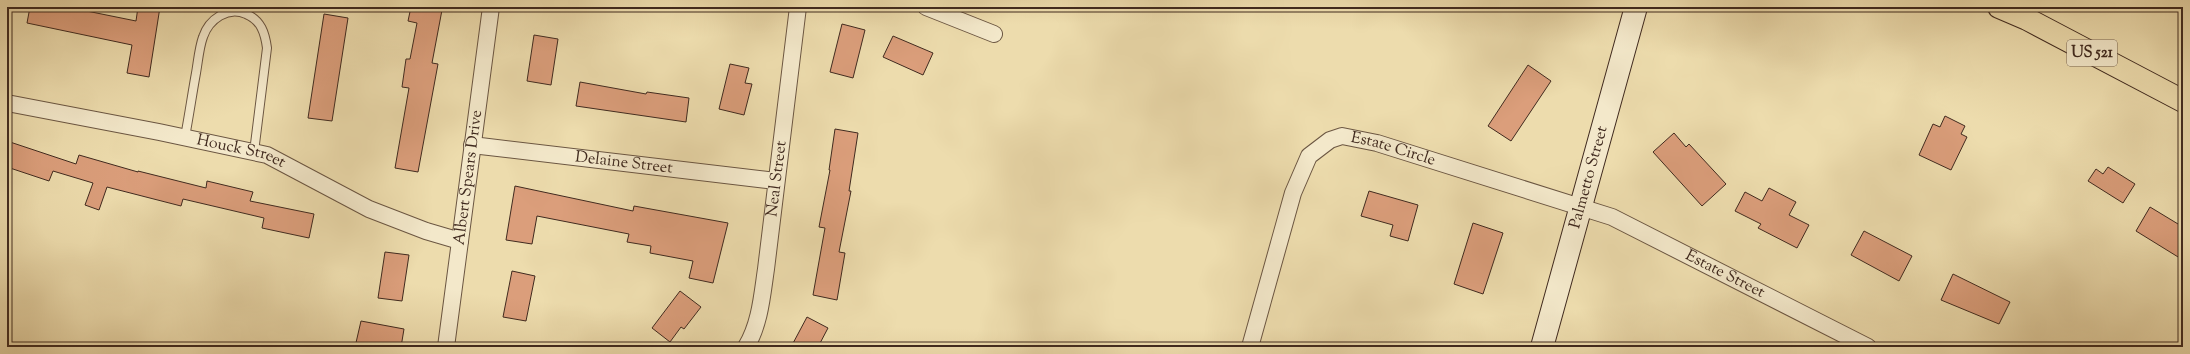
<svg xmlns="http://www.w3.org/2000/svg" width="2190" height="354" viewBox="0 0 2190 354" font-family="'Sorts Mill Goudy',serif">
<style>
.building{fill:#db9e7b;stroke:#402a1f}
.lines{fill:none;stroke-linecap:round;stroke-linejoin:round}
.lane-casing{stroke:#6b5642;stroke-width:10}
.street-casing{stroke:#6b5642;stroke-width:18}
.secondary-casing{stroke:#402a1f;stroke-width:24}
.highway-casing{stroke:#402a1f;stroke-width:24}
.lane{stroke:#f3e8ca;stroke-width:8}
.street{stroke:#f3e8ca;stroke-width:16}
.secondary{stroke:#f3e8ca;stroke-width:22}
.highway{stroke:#eddcad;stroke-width:22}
.labels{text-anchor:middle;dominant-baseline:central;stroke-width:3;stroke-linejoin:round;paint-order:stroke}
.shield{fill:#f3e8ca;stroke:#766352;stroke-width:1}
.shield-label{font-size:15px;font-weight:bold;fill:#402a1f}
.street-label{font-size:16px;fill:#402a1f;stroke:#f3e8ca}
</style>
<rect width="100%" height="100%" fill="#eddcad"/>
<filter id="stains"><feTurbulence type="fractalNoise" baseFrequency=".005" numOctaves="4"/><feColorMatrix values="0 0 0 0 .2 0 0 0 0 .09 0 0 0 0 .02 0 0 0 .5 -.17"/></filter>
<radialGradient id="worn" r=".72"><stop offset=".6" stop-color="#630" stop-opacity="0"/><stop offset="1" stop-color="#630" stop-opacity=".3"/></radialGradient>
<!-- building -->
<path class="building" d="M30,7H67L136,21L138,7H160L149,77L127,73L132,45L27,23Z
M411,7L442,10L432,63L438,64L418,172L395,168L409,88L402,87L406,59H410L417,23L408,21Z
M324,14L348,18L332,121L308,118Z
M842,24L865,30L853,78L830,72Z
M534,35L558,39L551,85L527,81Z
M893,36L933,53L923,75L883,57Z
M730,64L749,68L745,83L752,84L744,115L719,109Z
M1528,65L1551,81L1511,141L1488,126Z
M580,82L646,94L647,92L689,98L686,122L576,106Z
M1945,116L1965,126L1961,134L1967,137L1951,170L1919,155L1933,124L1940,127Z
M835,129L858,133L849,191H851L839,252L845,253L837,300L813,295L825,228L819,227L830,170H829Z
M1674,133L1686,147L1689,144L1726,184L1702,206L1653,152Z
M10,142L76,164L79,155L138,172V171L206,188L207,181L253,192L250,201L314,214L309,238L262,228L264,218L183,199L181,206L107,187L99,210L85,205L93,183L53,171L49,181L7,167V151Z
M2108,167L2135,184L2123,203L2088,181L2096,169L2103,174Z
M515,186L633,211L634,206L728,223L713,283L689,278L693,261L650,253L651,246L627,242L629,234L537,216L532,244L506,240Z
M1769,188L1796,202L1789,215L1809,225L1797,248L1758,228L1761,224L1735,211L1745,192L1762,201Z
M1369,191L1418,205L1408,241L1390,236L1393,225L1361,216Z
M2150,207L2183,227V260L2136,231Z
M1473,223L1503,233L1483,294L1454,284Z
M1864,231L1912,256L1899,281L1851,255Z
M385,252L409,255L402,301L378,298Z
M512,271L535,276L526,321L503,317Z
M1953,274L2010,302L1999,324L1941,300Z
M680,291L701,307L684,329L681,327L670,342L652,328Z
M807,317L828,328L818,347H791Z
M361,321L404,329L401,347H355Z"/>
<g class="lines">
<defs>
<path id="lane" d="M185,137C189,116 192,95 196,73C198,62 199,48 203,37C209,19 228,6 246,14C261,20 265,33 267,48L254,152"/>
<g id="street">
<path d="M926,7L994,34"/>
<path id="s1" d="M7,103L159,132L267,155L369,209L426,231L460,241"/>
<path id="s2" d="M472,145L776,181"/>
<path id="s3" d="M446,347L491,7"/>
<path id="s4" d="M746,347C760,324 762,296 766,269L798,7"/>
<path id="s5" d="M1250,347L1293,193L1309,156L1330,140L1342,136L1377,143L1612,217L1868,347"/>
</g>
<g id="secondary">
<path id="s6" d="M1542,347L1636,7"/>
</g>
<path id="highway" d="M1999,7L2027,19L2183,101"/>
</defs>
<!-- lane casing -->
<use href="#lane" class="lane-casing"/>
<!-- street casing -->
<use href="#street" class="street-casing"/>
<!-- secondary casing -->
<use href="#secondary" class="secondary-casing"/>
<!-- highway casing -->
<use href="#highway" class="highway-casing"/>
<!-- lane -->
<use href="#lane" class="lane"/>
<!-- street -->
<use href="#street" class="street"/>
<!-- secondary -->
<use href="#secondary" class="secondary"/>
<!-- highway -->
<use href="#highway" class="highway"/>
</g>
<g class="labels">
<!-- shield labels -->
<rect class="shield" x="2067" y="40" width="50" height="26" rx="3"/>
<g class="shield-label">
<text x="2092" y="53">US 521</text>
</g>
<!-- street labels -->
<g class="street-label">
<text stroke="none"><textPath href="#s5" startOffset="292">Estate Circle</textPath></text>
<text stroke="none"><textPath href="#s1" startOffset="239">Houck Street</textPath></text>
<text stroke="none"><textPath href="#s2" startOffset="153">Delaine Street</textPath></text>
<text stroke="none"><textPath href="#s3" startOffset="171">Albert Spears Drive</textPath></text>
<text stroke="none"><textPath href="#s6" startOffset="176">Palmetto Street</textPath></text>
<text stroke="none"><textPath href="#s4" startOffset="172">Neal Street</textPath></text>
<text stroke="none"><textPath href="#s5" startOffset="648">Estate Street</textPath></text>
</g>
</g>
<!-- margin -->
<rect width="2190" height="354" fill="none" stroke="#eddcad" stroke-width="24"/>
<rect x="8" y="8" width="2174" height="338" fill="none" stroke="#402a1f" stroke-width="2"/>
<rect x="12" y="12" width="2166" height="330" fill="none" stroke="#402a1f"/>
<rect width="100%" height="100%" filter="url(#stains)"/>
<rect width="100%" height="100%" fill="url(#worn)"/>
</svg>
